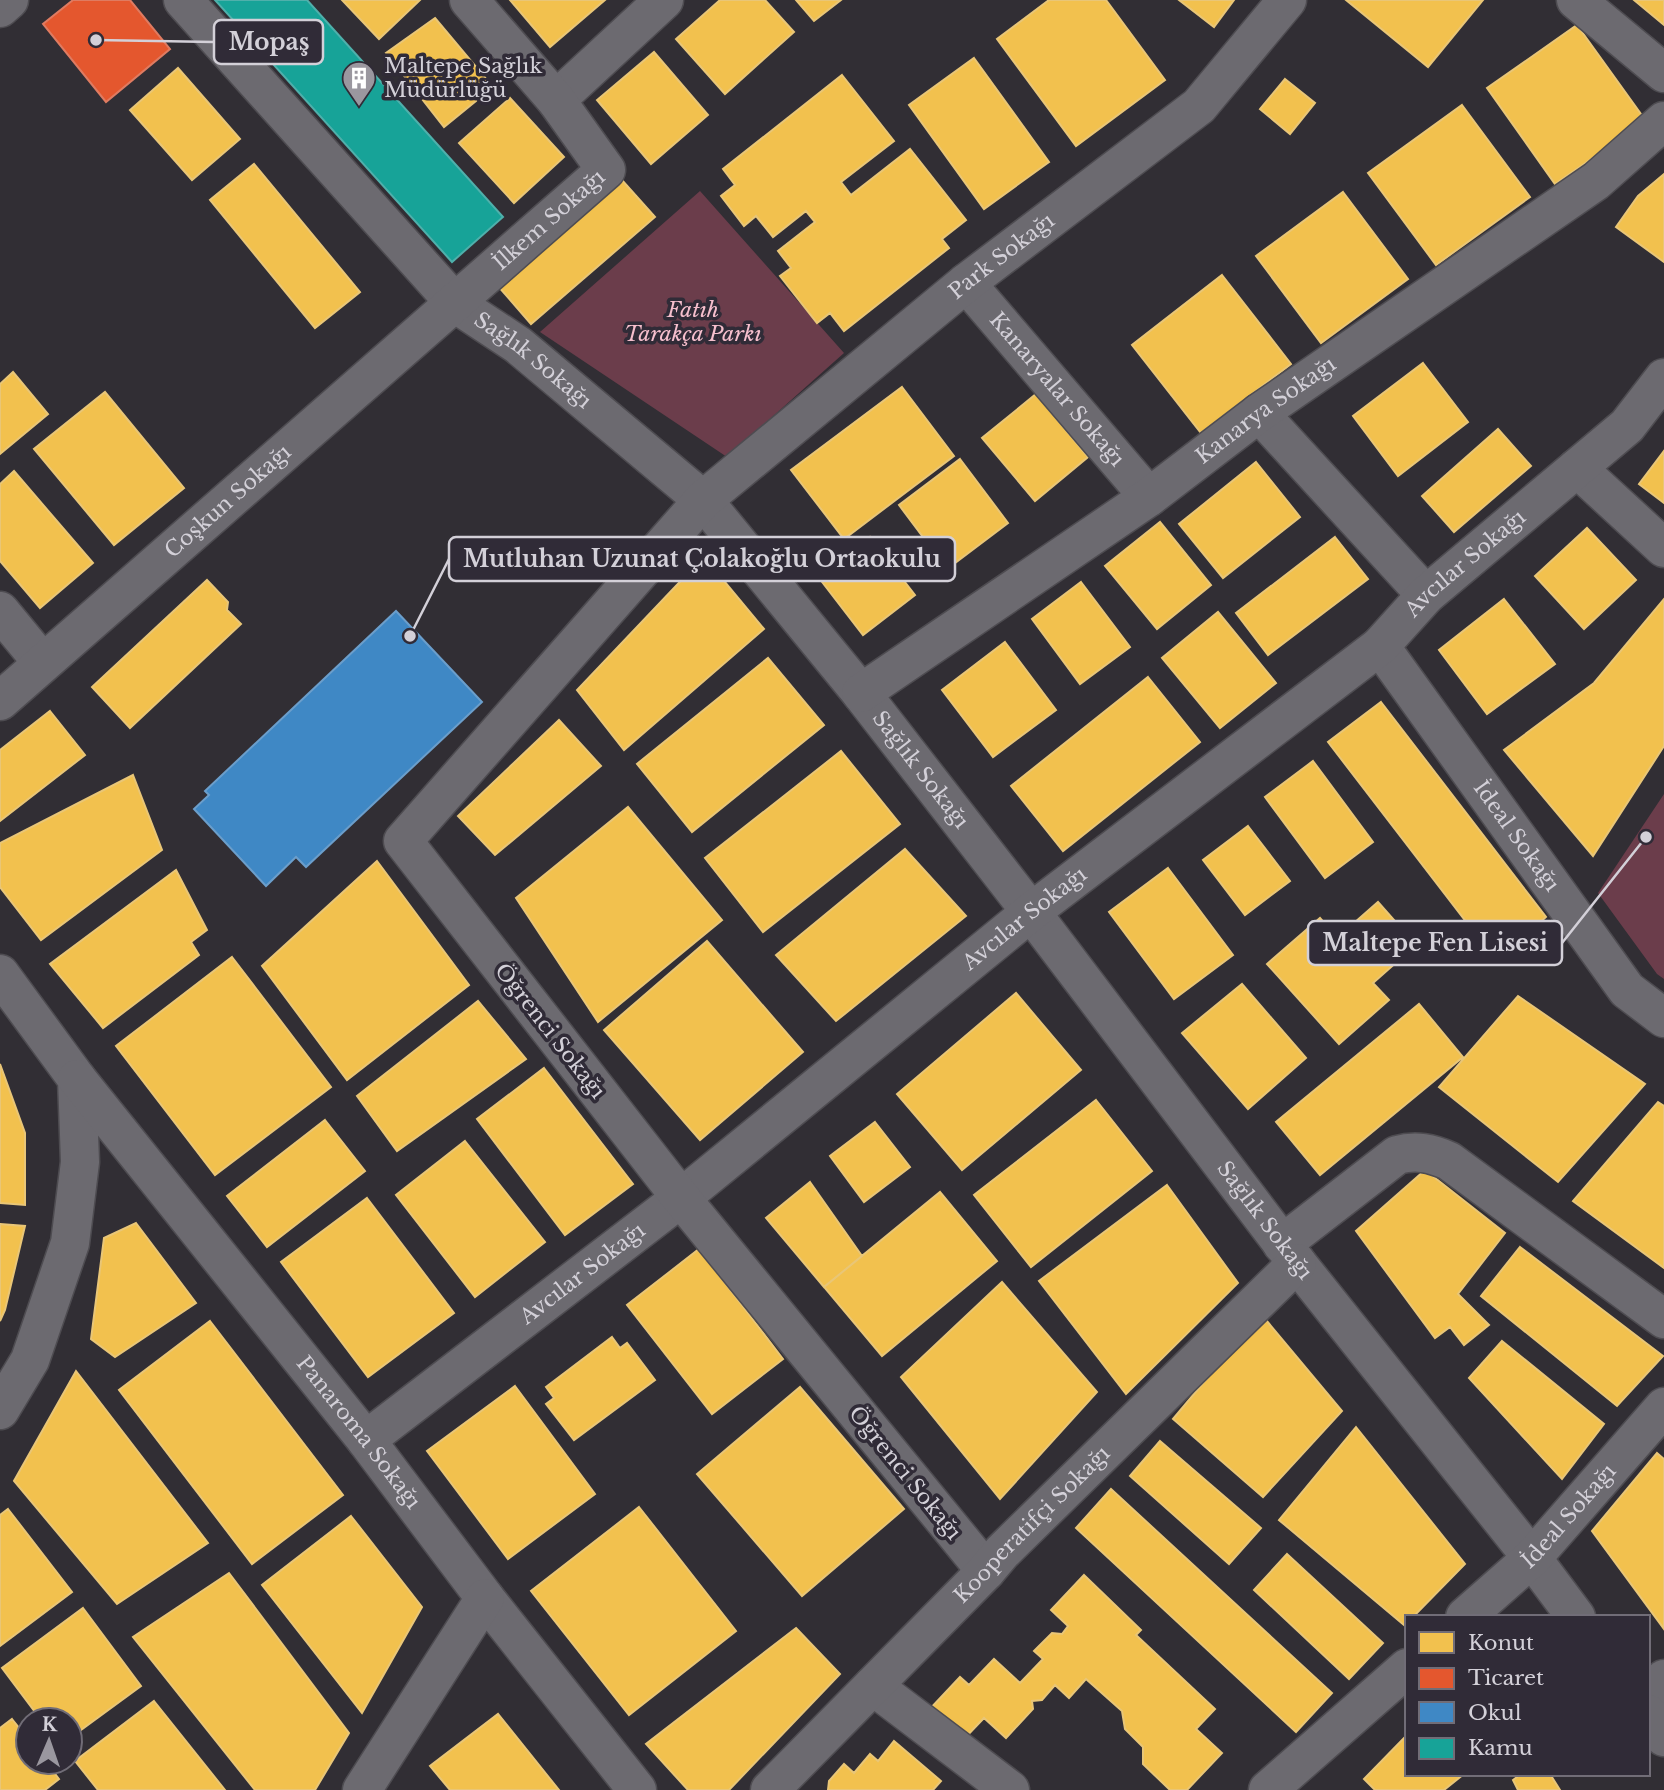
<svg xmlns="http://www.w3.org/2000/svg" width="1664" height="1790" viewBox="0 0 1664 1790" font-family="'Libre Baskerville',serif">
<style>
.green{fill:#6b3d4b}
.homes{fill:#f2c14e;stroke:#e9c677;stroke-width:2}
.shops{fill:#e4572e;stroke:#df7b61;stroke-width:2}
.schools{fill:#3f88c5;stroke:#6b9ecb;stroke-width:2}
.public{fill:#17a398;stroke:#4fb0ab;stroke-width:2}
.lines{fill:none;stroke-linecap:round;stroke-linejoin:round}
.minor-casing{stroke:#4e4c51;stroke-width:41}
.minor{stroke:#6c6a70;stroke-width:38}
.labels{text-anchor:middle;dominant-baseline:central;stroke-width:7;stroke-linejoin:round;paint-order:stroke}
.poi-label{font-size:21px;fill:#d3d0d8;stroke:#302b37;text-anchor:start}
.street-label{font-size:21px;fill:#d3d0d8;stroke:#302b37}
.park-label{font-size:21px;font-style:italic;fill:#f6bfcd;stroke:#302b37}
.leader{fill:none;stroke:#d3d0d8;stroke-width:2.5}
.callout-dot{fill:#d3d0d8;stroke:#302b37;stroke-width:2.5}
.callout{fill:#302b37;stroke:#d3d0d8;stroke-width:2.5}
.callout-label{font-size:23px;text-anchor:middle;font-weight:bold;fill:#d3d0d8}
</style>
<rect width="100%" height="100%" fill="#312e34"/>
<!-- green -->
<path class="green" d="M700,191L844,353L727,457L540,332Z
M1664,794V979L1657,974L1598,893Z"/>
<!-- homes -->
<path class="homes" d="M342,0H420L379,39Z
M510,0H605L550,47Z
M720,0H765L794,32L725,94L676,39Z
M796,0H841L814,21Z
M1049,0H1106L1165,80L1076,146L997,39Z
M1179,0H1234L1214,27Z
M1346,0H1483L1428,67Z
M1634,0H1664V25Z
M435,18L493,87L444,127L386,53Z
M1577,25L1646,121L1555,184L1487,88Z
M654,52L708,115L651,164L597,100Z
M974,58L1049,162L984,209L909,105Z
M178,68L240,139L192,180L130,110Z
M842,75L894,141L841,182L851,195L910,149L966,220L942,239L949,248L844,331L830,313L817,323L780,276L791,268L778,251L815,222L806,211L773,237L756,216L744,226L721,196L735,185L723,169Z
M1285,79L1315,103L1290,134L1260,109Z
M510,98L564,157L514,203L459,143Z
M1462,105L1530,197L1436,265L1368,173Z
M254,164L360,292L315,328L210,200Z
M1664,174V262L1616,227L1638,196Z
M621,179L655,217L531,324L498,286Z
M1343,192L1408,279L1321,343L1256,256Z
M1222,275L1291,364L1201,433L1132,345Z
M1423,363L1468,422L1398,476L1353,416Z
M13,372L48,414L0,454V384Z
M902,387L954,456L844,539L791,470Z
M105,392L184,488L114,545L34,449Z
M1036,394L1088,457L1035,501L982,438Z
M1498,429L1531,466L1454,532L1422,496Z
M1664,451V503L1639,484Z
M960,459L1008,523L947,569L899,505Z
M1256,462L1300,517L1223,578L1179,524Z
M14,471L93,563L40,608L0,561V484Z
M1160,522L1211,585L1157,629L1105,566Z
M1587,528L1636,580L1584,629L1535,576Z
M870,537L915,595L863,635L819,578Z
M1335,537L1368,579L1268,655L1236,613Z
M692,569L715,570L764,629L624,750L577,690Z
M207,580L228,602L227,610L241,624L130,728L92,687Z
M1081,582L1130,647L1080,684L1032,619Z
M1504,599L1555,664L1487,714L1439,650Z
M1664,599V746L1593,856L1504,750L1594,683Z
M1218,612L1276,683L1220,728L1162,658Z
M1005,642L1056,710L993,757L942,690Z
M768,658L824,725L692,832L637,764Z
M1148,677L1200,742L1063,851L1011,786Z
M1381,702L1546,917L1497,962L1328,742Z
M50,711L85,755L0,821V750Z
M559,720L601,766L495,855L458,816Z
M841,751L900,824L763,932L705,858Z
M1313,761L1373,842L1325,878L1265,797Z
M133,775L162,850L41,940L0,887V843Z
M628,807L722,920L598,1022L516,898Z
M1248,826L1290,881L1245,915L1203,860Z
M905,849L966,916L836,1021L776,955Z
M377,861L469,985L347,1080L262,966Z
M1168,868L1233,955L1174,999L1109,912Z
M176,870L207,930L191,942L199,955L103,1028L50,964Z
M1378,902L1416,945L1373,983L1389,1000L1339,1044L1267,964L1320,918L1337,938Z
M707,941L803,1052L700,1140L604,1030Z
M232,957L331,1087L215,1175L116,1046Z
M1242,984L1306,1058L1248,1109L1182,1033Z
M1016,993L1081,1070L962,1170L897,1094Z
M1518,996L1645,1084L1558,1182L1439,1087Z
M478,1001L526,1059L397,1151L357,1096Z
M1419,1004L1463,1057L1320,1175L1276,1122Z
M0,1064L25,1133V1205L0,1203Z
M544,1068L633,1184L565,1235L477,1119Z
M1096,1100L1152,1171L1031,1267L974,1195Z
M1658,1102L1664,1106V1268L1573,1201Z
M325,1120L365,1171L267,1247L227,1196Z
M875,1122L910,1167L864,1202L830,1156Z
M465,1141L545,1242L475,1297L396,1195Z
M1425,1170L1505,1233L1458,1294L1489,1325L1464,1345L1450,1327L1435,1338L1356,1231Z
M810,1182L862,1256L824,1287L766,1218Z
M1167,1185L1238,1283L1126,1394L1039,1281Z
M940,1192L997,1261L882,1356L824,1287Z
M367,1198L454,1313L368,1377L281,1262Z
M136,1223L196,1303L115,1357L91,1339L104,1238Z
M0,1224L25,1226L5,1310L0,1321Z
M1520,1247L1663,1356L1617,1406L1481,1296Z
M699,1249L783,1359L712,1414L627,1305Z
M1002,1282L1097,1392L1000,1499L901,1377Z
M1261,1314L1342,1411L1263,1497L1173,1419Z
M210,1321L343,1495L252,1564L119,1390Z
M612,1337L620,1348L627,1343L655,1380L574,1440L546,1404L554,1398L546,1387Z
M1502,1341L1604,1424L1562,1479L1469,1378Z
M76,1371L208,1543L117,1604L14,1481Z
M515,1386L595,1494L508,1559L427,1451Z
M800,1387L904,1509L802,1596L697,1474Z
M1356,1427L1465,1564L1413,1617H1407V1623L1404,1625L1279,1520Z
M1160,1441L1261,1528L1229,1564L1130,1476Z
M1657,1453L1664,1459V1629L1592,1531Z
M1111,1489L1332,1693L1296,1732L1076,1528Z
M639,1507L736,1631L629,1715L531,1591Z
M8,1509L72,1592L0,1646V1515Z
M351,1516L422,1607L362,1713L262,1585Z
M1287,1554L1383,1643L1349,1679L1254,1590Z
M229,1573L349,1733L315,1790H255L133,1637Z
M1084,1575L1141,1630L1136,1635L1215,1709L1196,1729L1222,1753L1187,1790H1170L1143,1764V1747L1125,1729L1122,1711L1086,1679L1069,1698L1055,1685L1042,1700L1032,1701L1033,1709L1006,1738L984,1718L961,1742L928,1711L960,1677L969,1685L994,1659L1020,1683L1043,1659L1034,1651L1052,1633L1062,1634L1068,1626L1051,1610Z
M83,1608L141,1686L70,1738V1720H41L2,1668Z
M796,1628L840,1674L729,1790H688L646,1744Z
M154,1701L225,1790H98L75,1761Z
M498,1714L559,1790H450L430,1766Z
M12,1719L28,1739V1762H46L59,1779L45,1790H0V1728Z
M1407,1735V1774H1464L1444,1790H1375L1364,1779Z
M894,1741L941,1781L933,1790H828L829,1781L844,1764L854,1773L870,1754L878,1761Z
M1521,1774H1550L1560,1790H1518L1513,1780Z"/>
<!-- shops -->
<path class="shops" d="M73,0H130L170,49L106,102L43,24Z"/>
<!-- schools -->
<path class="schools" d="M396,611L482,702L306,867L296,857L266,886L194,809L209,795L205,791Z"/>
<!-- public -->
<path class="public" d="M215,0H307L503,217L452,262Z"/>
<g class="lines">
<defs>
<g id="minor">
<path id="s1" d="M183,0L456,304L518,345L703,500L861,693L1031,912L1297,1263L1532,1558L1576,1617"/>
<path d="M1576,0L1664,73"/>
<path d="M0,8L9,0"/>
<path d="M556,100L664,0"/>
<path id="s2" d="M966,283L1149,497"/>
<path d="M1259,413L1426,595"/>
<path d="M1577,468L1664,548"/>
<path d="M0,611L42,662"/>
<path id="s3" d="M1380,646L1627,990L1664,1018"/>
<path id="s4" d="M861,693L1149,497L1259,413L1596,181L1664,121"/>
<path id="s5" d="M0,701L606,170L556,100L469,0"/>
<path d="M0,974L77,1079L80,1162L70,1243L30,1360L0,1410"/>
<path id="s6" d="M77,1079L366,1440L485,1598L637,1790"/>
<path d="M1282,1244L1397,1155C1416,1150 1431,1153 1449,1161L1664,1319"/>
<path id="s7" d="M366,1440L681,1198L1031,912L1380,646L1426,595L1627,426L1664,378"/>
<path id="s8" d="M986,1571L681,1198L403,841L703,500L966,283L1199,106L1287,0"/>
<path id="s9" d="M1465,1617L1532,1558L1664,1407"/>
<path d="M873,1686L1010,1790"/>
<path d="M1648,1695L1664,1679"/>
<path d="M1648,1714L1664,1737"/>
<path d="M362,1790L485,1598"/>
<path id="s10" d="M770,1790L986,1571L1002,1552L1297,1263"/>
<path d="M1268,1790L1407,1668"/>
</g>
</defs>
<!-- minor casing -->
<use href="#minor" class="minor-casing"/>
<!-- minor -->
<use href="#minor" class="minor"/>
</g>
<!-- icons -->
<defs>
<symbol id="building-pin" viewBox="-11 -11 22 30"><path d="M0 17L-7.5 6A9.5 9.5 0 1 1 7.5 6Z" fill="#9a979f" stroke="#302b37"/><path d="M-4-6H4V6H1V3H-1V6H-4ZM-2.5-4.3h1.7v1.8h-1.7ZM.8-4.3h1.7v1.8H.8ZM-2.5-1h1.7V.8h-1.7ZM.8-1h1.7V.8H.8Z" fill="#fff"/></symbol>
</defs>
<g fill-rule="evenodd">
<use href="#building-pin" x="340" y="59" width="38" height="52"/>
</g>
<g class="labels">
<!-- poi labels -->
<g class="poi-label">
<text x="384" y="66">Maltepe Sağlık<tspan x="384" dy="24">Müdürlüğü</tspan></text>
</g>
<!-- street labels -->
<g class="street-label">
<text stroke="none"><textPath href="#s5" startOffset="730">İlkem Sokağı</textPath></text>
<text stroke="none"><textPath href="#s8" startOffset="1774">Park Sokağı</textPath></text>
<text stroke="none"><textPath href="#s1" startOffset="504">Sağlık Sokağı</textPath></text>
<text stroke="none"><textPath href="#s2" startOffset="140">Kanaryalar Sokağı</textPath></text>
<text stroke="none"><textPath href="#s4" startOffset="494">Kanarya Sokağı</textPath></text>
<text stroke="none"><textPath href="#s5" startOffset="303">Coşkun Sokağı</textPath></text>
<text stroke="none"><textPath href="#s7" startOffset="1407">Avcılar Sokağı</textPath></text>
<text stroke="none"><textPath href="#s1" startOffset="1071">Sağlık Sokağı</textPath></text>
<text stroke="none"><textPath href="#s3" startOffset="234">İdeal Sokağı</textPath></text>
<text stroke="none"><textPath href="#s7" startOffset="840">Avcılar Sokağı</textPath></text>
<text transform="translate(550 1031) rotate(52)">Öğrenci Sokağı</text>
<text stroke="none"><textPath href="#s1" startOffset="1638">Sağlık Sokağı</textPath></text>
<text stroke="none"><textPath href="#s7" startOffset="273">Avcılar Sokağı</textPath></text>
<text stroke="none"><textPath href="#s6" startOffset="452">Panaroma Sokağı</textPath></text>
<text transform="translate(905 1473) rotate(51)">Öğrenci Sokağı</text>
<text stroke="none"><textPath href="#s9" startOffset="145">İdeal Sokağı</textPath></text>
<text stroke="none"><textPath href="#s10" startOffset="373">Kooperatifçi Sokağı</textPath></text>
</g>
<!-- park labels -->
<g class="park-label">
<text x="693" y="310">Fatıh<tspan x="693" dy="24">Tarakça Parkı</tspan></text>
</g>
</g>
<!-- callouts -->
<path class="leader" d="M96 40L214 42M410 636L449 559M1646 837L1562 943"/>
<g class="callout-dot">
<circle cx="96" cy="40" r="7"/>
<circle cx="410" cy="636" r="7"/>
<circle cx="1646" cy="837" r="7"/>
</g>
<g class="callout">
<rect x="214" y="20" width="109" height="44" rx="7"/>
<rect x="449" y="537" width="506" height="44" rx="7"/>
<rect x="1308" y="921" width="254" height="44" rx="7"/>
</g>
<g class="callout-label">
<text x="269" y="50">Mopaş</text>
<text x="702" y="567">Mutluhan Uzunat Çolakoğlu Ortaokulu</text>
<text x="1435" y="951">Maltepe Fen Lisesi</text>
</g>
<!-- legend -->
<rect x="1405" y="1615" width="245" height="161" fill="#302b37" stroke="#716d77" stroke-width="2"/>
<rect x="1419" y="1632" width="35" height="21" fill="#f2c14e" stroke="#716d77" stroke-width="2"/>
<text x="1468" y="1650" font-size="21" fill="#d3d0d8">Konut</text>
<rect x="1419" y="1668" width="35" height="21" fill="#e4572e" stroke="#716d77" stroke-width="2"/>
<text x="1468" y="1685" font-size="21" fill="#d3d0d8">Ticaret</text>
<rect x="1419" y="1702" width="35" height="21" fill="#3f88c5" stroke="#716d77" stroke-width="2"/>
<text x="1468" y="1720" font-size="21" fill="#d3d0d8">Okul</text>
<rect x="1419" y="1738" width="35" height="21" fill="#17a398" stroke="#716d77" stroke-width="2"/>
<text x="1468" y="1755" font-size="21" fill="#d3d0d8">Kamu</text>
<!-- north arrow -->
<g transform="translate(49 1741) rotate(2)"><circle r="33" fill="#302b37" stroke="#716d77" stroke-width="2"/>
<path d="M0-5L12 26L0 18L-12 26Z" fill="#9a979f"/>
<text y="-10" font-size="19" font-weight="bold" text-anchor="middle" fill="#d3d0d8">K</text>
</g>
</svg>
